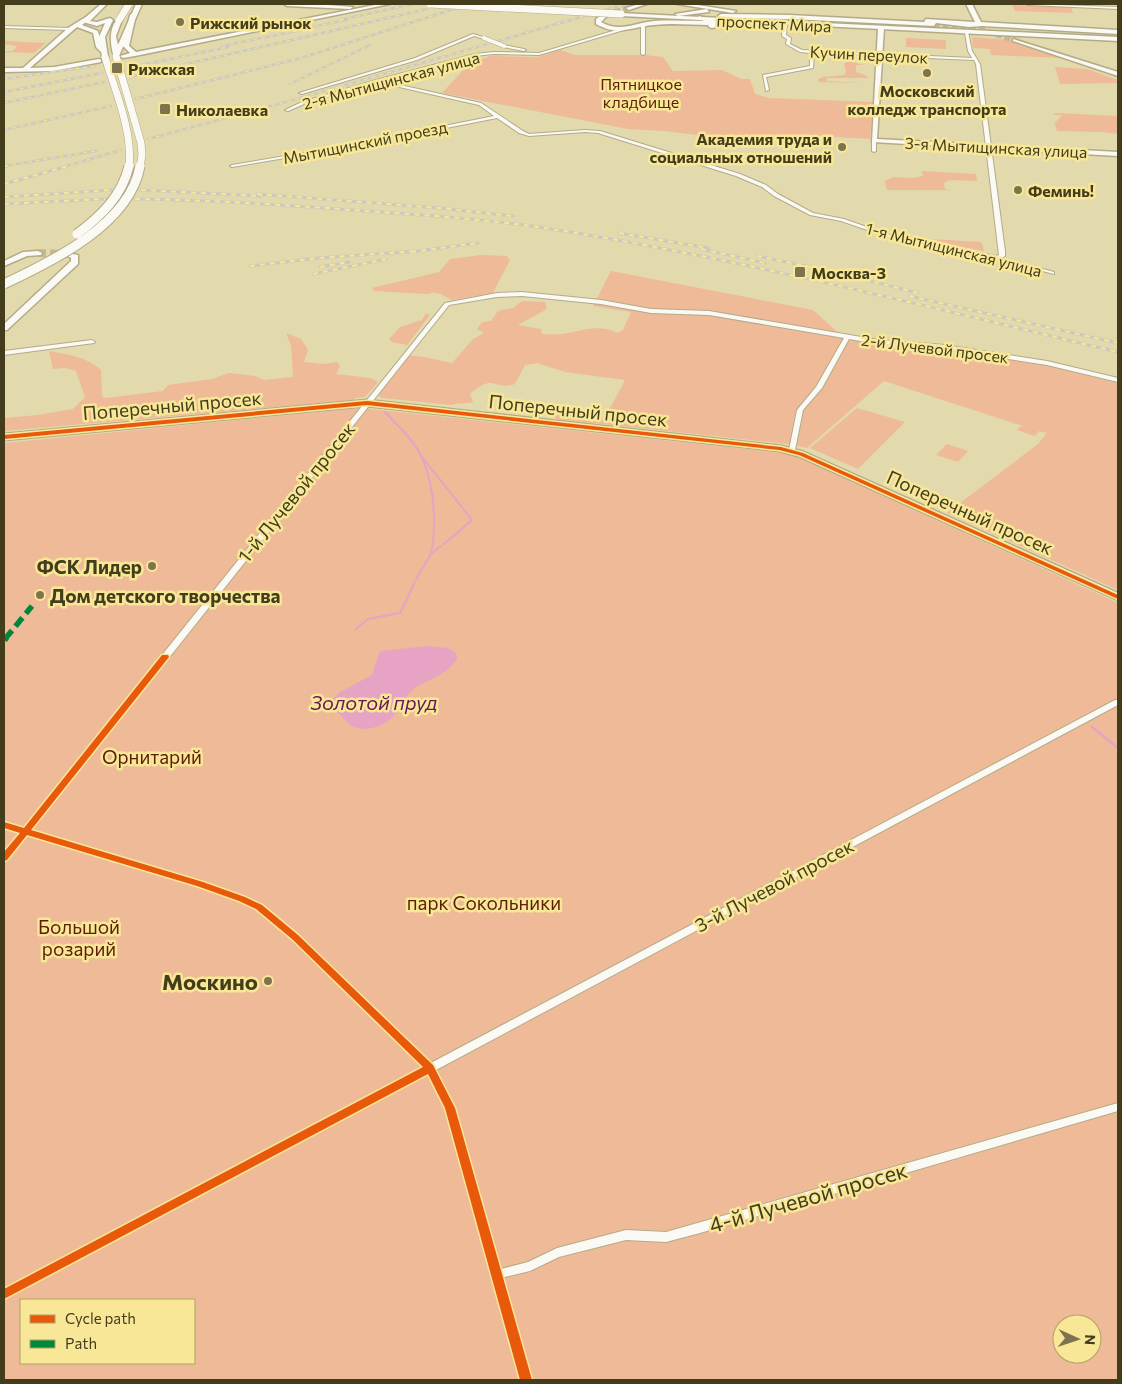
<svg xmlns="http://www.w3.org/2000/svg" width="1122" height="1384" viewBox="0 0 1122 1384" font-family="Commissioner,sans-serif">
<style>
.green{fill:#eeba98;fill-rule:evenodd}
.water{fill:#e6a3c4}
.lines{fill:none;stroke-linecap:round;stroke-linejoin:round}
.stream-far1{stroke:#e6a3c4;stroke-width:2}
.stream{stroke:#e6a3c4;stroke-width:2.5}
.secondary-tunnel-far1{stroke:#c2ba90;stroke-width:6;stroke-dasharray:6 3;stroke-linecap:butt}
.secondary-tunnel{stroke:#c2ba90;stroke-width:8;stroke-dasharray:8 4;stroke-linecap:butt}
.street-casing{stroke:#b3ab88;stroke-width:2}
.secondary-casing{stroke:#b3ab88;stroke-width:3}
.primary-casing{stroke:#b3ab88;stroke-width:3}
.street{fill:#fbf9f3;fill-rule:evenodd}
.secondary{fill:#fbf9f3;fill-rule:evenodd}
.primary{fill:#fbf9f3;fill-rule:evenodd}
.rail-far1-casing{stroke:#cdcabd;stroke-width:2.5}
.rail-casing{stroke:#cdcabd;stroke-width:3}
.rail-far1{stroke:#f8e797;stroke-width:1;stroke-dasharray:4;stroke-linecap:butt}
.rail{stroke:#f8e797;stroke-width:2;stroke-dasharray:5;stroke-linecap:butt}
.street-bridge-casing{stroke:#b3ab88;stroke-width:5;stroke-linecap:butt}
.primary-bridge-far1-casing{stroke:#b3ab88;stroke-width:8;stroke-linecap:butt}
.primary-bridge-casing{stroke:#b3ab88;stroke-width:11;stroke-linecap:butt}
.street-bridge{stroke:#fbf9f3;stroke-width:4}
.primary-bridge-far1{stroke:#fbf9f3;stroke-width:7}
.primary-bridge{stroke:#fbf9f3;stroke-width:9}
.quiet-far1{stroke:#00873e;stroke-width:5.5;stroke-dasharray:11 5.5;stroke-linecap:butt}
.quiet{stroke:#00873e;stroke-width:7;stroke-dasharray:14 7;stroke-linecap:butt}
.cycleway-casing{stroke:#f8e797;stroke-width:3}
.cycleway{fill:#e8590c;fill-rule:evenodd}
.poi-dot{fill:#7b744e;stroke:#f8e797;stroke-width:2}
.labels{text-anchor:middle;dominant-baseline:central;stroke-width:5;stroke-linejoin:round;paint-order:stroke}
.far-poi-label{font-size:16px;font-weight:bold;fill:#433d1b;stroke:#f8e797;text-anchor:start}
.far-street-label{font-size:16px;fill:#433d1b;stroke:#f8e797}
.far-park-label{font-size:16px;fill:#5e1d07;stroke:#f8e797}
.street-label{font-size:19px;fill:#433d1b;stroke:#f8e797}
.poi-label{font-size:19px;font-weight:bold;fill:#433d1b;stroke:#f8e797;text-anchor:end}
.park-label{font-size:19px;fill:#5e1d07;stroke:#f8e797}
.water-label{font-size:20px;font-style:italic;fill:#681757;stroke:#f8e797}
.near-poi-label{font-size:22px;font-weight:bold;fill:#433d1b;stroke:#f8e797;text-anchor:end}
.near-street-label{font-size:22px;fill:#433d1b;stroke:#f8e797}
</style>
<rect width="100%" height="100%" fill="#e2d9ad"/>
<!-- green -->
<path class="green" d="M1012,5L1071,7L1073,13L1015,11Z
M972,37L1009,40L1018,38L1019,39L1014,42L1062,58L991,55L990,49L973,48Z
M906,38L946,40V49L906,47Z
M4,41L46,43L34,53L4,52V51H13L17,46L4,44Z
M560,50L575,55H646L663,57L673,71L722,70L741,79H750L755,94L769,98L873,102L870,139L804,135L803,140L761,138L759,142L663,131L628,129L442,93L467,66L490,56L537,57Z
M848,61L864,65H856V72L867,76L868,78H828L826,81L863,83L819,82L818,79L823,77L844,75L846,71L844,64Z
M1055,67L1087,69L1118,80V83L1060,84Z
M1054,113L1118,116V134L1102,132L1057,131L1054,122L1058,123L1056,122L1062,115H1055Z
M922,171L976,174L977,181L950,180L944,183L945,189L952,190H887L885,181L893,177L912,178L923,176Z
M915,238L980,242L982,243L984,251Z
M481,255L507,256L510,260L493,293L452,300C444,296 437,290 428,294L374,291L372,288L439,272L450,259Z
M611,271L813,310L844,338L916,352H930L937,348L1031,362L1118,383V590L947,513L1038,444L1047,433L1039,431L1035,436L1017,430L1021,426L1032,429L884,381L807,448L788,444L557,419L554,417L559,414L604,420L625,380L565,372L537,363L525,365L515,384C492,391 495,372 470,394L473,402C467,404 460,402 452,405L382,398L378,395L409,356C418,354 441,361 452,363L473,339L484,333L477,329L482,322L491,321L498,311L513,308L522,301L545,302L547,309L518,325L541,329L542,334C549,334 556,335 562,334C581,331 599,323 617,333L623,330L631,312L593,306Z
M426,313L430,315L407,345L392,342L389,339L400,327L422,320Z
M286,333L301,339L308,350L304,362L323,364L337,362L340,366L336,374L370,378L378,382L365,397L355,398L354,400L4,431V418L38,415L73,409L85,397L76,371L65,368L53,369L49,351C67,354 87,357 101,370L102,396L105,398L163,391L168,385L212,379L229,373L255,376L264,380L293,377L291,346Z
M361,408L791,454L1118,603V1380H4V443ZM21,1300H194V1363H21ZM1062,1324H1092V1354H1062Z
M857,408L905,422L858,469L810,448Z
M947,444L968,451L958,462L936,455Z"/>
<!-- water -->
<path class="water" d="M427,646L448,648L456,653L457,659C446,675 432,678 416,687C408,692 403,704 397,712C387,726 364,735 349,724C343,719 338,712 332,707V700L340,692L372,675L379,653L381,651Z"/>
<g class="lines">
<!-- stream-far1 -->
<path class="stream-far1" d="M385,412C396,424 409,435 418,450C433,476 436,514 433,544
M422,457L472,520L444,544
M431,554L441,546
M416,579L431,554L432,546
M356,629L368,619L400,613L415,582"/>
<!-- stream -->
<path class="stream" d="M1092,727L1118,748"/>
<!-- secondary-tunnel-far1 -->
<path class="secondary-tunnel-far1" d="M606,15L629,8
M934,24L979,29L1015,40"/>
<!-- secondary-tunnel -->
<path class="secondary-tunnel" d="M38,253L68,254"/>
<defs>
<path id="street" d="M1026,4L1118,7V9L1028,5Z
M785,22L787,23L786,35L791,38L790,44L802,50L972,58L968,51L965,33L968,32L972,51L980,64L1005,251V256L1002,258L1054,272V274L996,259L897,240L841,221L810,215L774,196L762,187L736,176L598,133L585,132L529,136L519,133L497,118L339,149L232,167L230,166L232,165L339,147L494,116L479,105L377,82L304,104L288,111L285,110L302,102L376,80L475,54L493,52L539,53L623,28L624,30L539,55L493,54L475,56L382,81L481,103L523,131L529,134L585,130L600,131L740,174L766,185L778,194L813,213L844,219L898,238L997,256L999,255L976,64L974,60L814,53L813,68L766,77L769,90L766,91L763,75L810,66V53L800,52L786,44L787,39L782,36L783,23Z
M643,23L645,24V54L643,55L641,54V24Z
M4,26L70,28L72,29L70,30L4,28Z
M473,34L486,38L484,39L474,36L417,60L302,94L299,93L415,58Z
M504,45L524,49L526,50L524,51L503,47Z
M872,140L876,141V151L874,152L872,151Z
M522,292L601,300L651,309L709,311L879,340L945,345L1047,361L1118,378V382L1047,365L945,349L879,344L849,339L822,388L803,410L795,450L792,452L789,450L797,410L816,387L844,338L709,315L651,313L601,304L522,296L497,297L449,305L168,659H162L161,657L162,655L445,303L497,293Z
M92,340L95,342L94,343L4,355V351Z
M1115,700H1118V705L436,1070L455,1108L493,1243L492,1246L488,1248L484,1246L445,1108L425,1068L427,1065Z
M1118,1103V1111L700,1233L666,1242L626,1240L559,1257L530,1271L497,1279L493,1277L492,1274L493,1271L528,1262L557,1248L626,1230L666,1232Z"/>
<path id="secondary" d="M284,4H316L353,7L350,9L287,6Z
M380,4H390L135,56L123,58L120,56L130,53L123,46L130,15L133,13L136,15L129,46L136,52Z
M639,4H647L629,10L626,8Z
M677,4H691L736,11L733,13Z
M966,4H972L981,22L1118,30V34L982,26L969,27L936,23L934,26L790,19L721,18L718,16L721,14L790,15L924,22L926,19L975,22Z
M707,9L709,12L678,16L675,14Z
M89,15L91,18L82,25L98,31L102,47L106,53H102L96,47L93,33L77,27L30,68L54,67L99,59L101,60V62L54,71L4,72V68H23L68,28Z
M602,15L607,16L601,22C621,33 633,23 654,21C671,20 688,21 705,21L697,19L699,16L720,22V24L747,21L750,23L711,28L708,26L709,25C691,25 672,23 654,25C630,27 619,37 596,24V19Z
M881,26L884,28L877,139L1118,152V156L872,142L878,28Z
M1013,39L1118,72V76L1013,41Z
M38,251L42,253L41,255L27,256L4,266V261L23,252Z
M67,253L78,255V264L7,330H4V324L71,261V258L66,255Z
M367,400L782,446L804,452L1118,593V600L798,456L779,451L367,406L4,440V434Z"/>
<path id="primary" d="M101,4H107L90,21L97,22L110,18L113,20L105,37L108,57L105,59L102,57L99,37L105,23L97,26L83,22L87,16Z
M136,4H142L119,56L114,57C110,46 108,26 119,18L122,20L116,36L118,45Z
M619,13L1118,37V41L621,16Z"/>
</defs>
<!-- street casing -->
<use href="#street" class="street-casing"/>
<!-- secondary casing -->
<use href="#secondary" class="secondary-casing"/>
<!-- primary casing -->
<use href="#primary" class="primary-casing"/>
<!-- street -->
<use href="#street" class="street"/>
<!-- secondary -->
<use href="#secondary" class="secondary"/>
<!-- primary -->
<use href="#primary" class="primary"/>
<defs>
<path id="rail-far1" d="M340,20L413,4
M307,28L346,20
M222,46L312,28
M127,68L228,47
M130,77L427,9
M4,79L95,66
M290,84L370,45
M4,92L102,73
M136,99L301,58L469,4
M4,103L104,82
M4,130L111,106
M148,139L304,97L626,4
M4,166L96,151
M63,167L121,150"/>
<path id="rail" d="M4,166H7
M4,184L68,166
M141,190L262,196
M257,194L439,208L513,216
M4,197L111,190
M135,199C212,200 289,205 365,211C425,215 485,219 545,228C738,258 928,307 1118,352
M4,204L105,199
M619,233L708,248
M701,249L765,263
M411,252L478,243
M757,256L831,271L918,293
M250,266L319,258L417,251
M320,267L349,262
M313,274L386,259
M909,296L1118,343"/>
</defs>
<!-- rail-far1 casing -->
<use href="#rail-far1" class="rail-far1-casing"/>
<!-- rail casing -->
<use href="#rail" class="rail-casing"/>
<!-- rail-far1 -->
<use href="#rail-far1" class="rail-far1"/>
<!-- rail -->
<use href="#rail" class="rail"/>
<defs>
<path id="street-bridge" d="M484,38L504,46"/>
<path id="primary-bridge-far1" d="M430,4L621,14
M119,20L129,4
M116,56L141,143L142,155L140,167
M105,57C115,91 133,131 129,167"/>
<path id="primary-bridge" d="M77,234C101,216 122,196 129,166
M4,284C53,261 130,224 140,166"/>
</defs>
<!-- street-bridge casing -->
<use href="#street-bridge" class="street-bridge-casing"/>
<!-- primary-bridge-far1 casing -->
<use href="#primary-bridge-far1" class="primary-bridge-far1-casing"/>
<!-- primary-bridge casing -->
<use href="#primary-bridge" class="primary-bridge-casing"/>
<!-- street-bridge -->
<use href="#street-bridge" class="street-bridge"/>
<!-- primary-bridge-far1 -->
<use href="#primary-bridge-far1" class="primary-bridge-far1"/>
<!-- primary-bridge -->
<use href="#primary-bridge" class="primary-bridge"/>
<!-- quiet-far1 -->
<path class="quiet-far1" d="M5,639L32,606"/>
<!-- quiet -->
<path class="quiet" d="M4,640L6,637"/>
<defs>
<path id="cycleway" d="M367,401L781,447L803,453L1118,595V599L799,455L779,450L367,405L4,439V435Z
M162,655H168L169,657L31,830L203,882L245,897L262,905L298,935L433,1065L455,1108L532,1380H520L445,1108L428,1074L4,1299V1289L423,1067L292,939L256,909L239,901L197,886L27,835L7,860L4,861V852L20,833L4,828V822L24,828Z"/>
</defs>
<!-- cycleway casing -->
<use href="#cycleway" class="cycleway-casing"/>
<!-- cycleway -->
<use href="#cycleway" class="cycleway"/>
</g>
<!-- markers -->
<g class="poi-dot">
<circle cx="180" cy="22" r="5"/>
<rect x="111" y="62" width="12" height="12" rx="2.5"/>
<circle cx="927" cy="73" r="5"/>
<rect x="159" y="103" width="12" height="12" rx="2.5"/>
<circle cx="842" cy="147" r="5"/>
<circle cx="1018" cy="190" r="5"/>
<rect x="794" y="266" width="12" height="12" rx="2.5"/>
<circle cx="152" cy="566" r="5"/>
<circle cx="40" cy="595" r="5"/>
<circle cx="268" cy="981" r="5"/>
</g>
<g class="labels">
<!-- far-poi labels -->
<g class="far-poi-label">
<text x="190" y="22">Рижский рынок</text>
<text x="128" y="68">Рижская</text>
<text x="927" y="90" text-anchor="middle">Московский<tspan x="927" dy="18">колледж транспорта</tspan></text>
<text x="176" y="109">Николаевка</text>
<text x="832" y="138" text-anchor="end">Академия труда и<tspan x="832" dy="18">социальных отношений</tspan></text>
<text x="1028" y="190">Феминь!</text>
<text x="811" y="272">Москва-3</text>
</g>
<!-- far-street labels -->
<g class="far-street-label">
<text transform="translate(774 23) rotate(3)">проспект Мира</text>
<text transform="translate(869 54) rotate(3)">Кучин переулок</text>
<text transform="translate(391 80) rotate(-15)">2-я Мытищинская улица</text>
<text transform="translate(365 142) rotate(-11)">Мытищинский проезд</text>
<text transform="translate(996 147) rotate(3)">3-я Мытищинская улица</text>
<text transform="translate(954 249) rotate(14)">1-я Мытищинская улица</text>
<text transform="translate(935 348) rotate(7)">2-й Лучевой просек</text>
</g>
<!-- far-park labels -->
<g class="far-park-label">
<text x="641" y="83">Пятницкое<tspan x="641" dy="18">кладбище</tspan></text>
</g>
<!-- street labels -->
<g class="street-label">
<text transform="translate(172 405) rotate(-5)">Поперечный просек</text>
<text transform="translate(578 410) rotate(6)">Поперечный просек</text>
<text transform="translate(296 492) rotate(-51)">1-й Лучевой просек</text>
<text transform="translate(970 512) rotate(24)">Поперечный просек</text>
<text transform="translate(774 885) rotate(-28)">3-й Лучевой просек</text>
</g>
<!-- poi labels -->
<g class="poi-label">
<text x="142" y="566">ФСК Лидер</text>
<text x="50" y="595" text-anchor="start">Дом детского творчества</text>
</g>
<!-- park labels -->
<g class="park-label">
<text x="152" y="756">Орнитарий</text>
<text x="484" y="902">парк Сокольники</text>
<text x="79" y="926">Большой<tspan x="79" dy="22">розарий</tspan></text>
</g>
<!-- water labels -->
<g class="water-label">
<text x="374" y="702">Золотой пруд</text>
</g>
<!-- near-poi labels -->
<g class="near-poi-label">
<text x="258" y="981">Москино</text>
</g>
<!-- near-street labels -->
<g class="near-street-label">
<text transform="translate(808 1197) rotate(-16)">4-й Лучевой просек</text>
</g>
</g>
<!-- border -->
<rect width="1122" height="1384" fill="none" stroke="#433d1b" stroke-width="10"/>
<!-- legend -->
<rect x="20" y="1299" width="175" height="65" fill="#f8e797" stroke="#b0a365"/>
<rect x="30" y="1315" width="25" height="8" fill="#e8590c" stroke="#b0a365"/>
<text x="65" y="1324" font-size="15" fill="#433d1b">Cycle path</text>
<rect x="30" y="1340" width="25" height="8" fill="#00873e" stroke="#b0a365"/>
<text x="65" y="1349" font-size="15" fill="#433d1b">Path</text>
<!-- north arrow -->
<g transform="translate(1077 1339) rotate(93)"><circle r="24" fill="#f8e797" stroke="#b0a365"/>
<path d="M0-4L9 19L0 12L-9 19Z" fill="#7b744e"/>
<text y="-8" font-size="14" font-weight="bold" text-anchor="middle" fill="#433d1b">N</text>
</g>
</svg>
